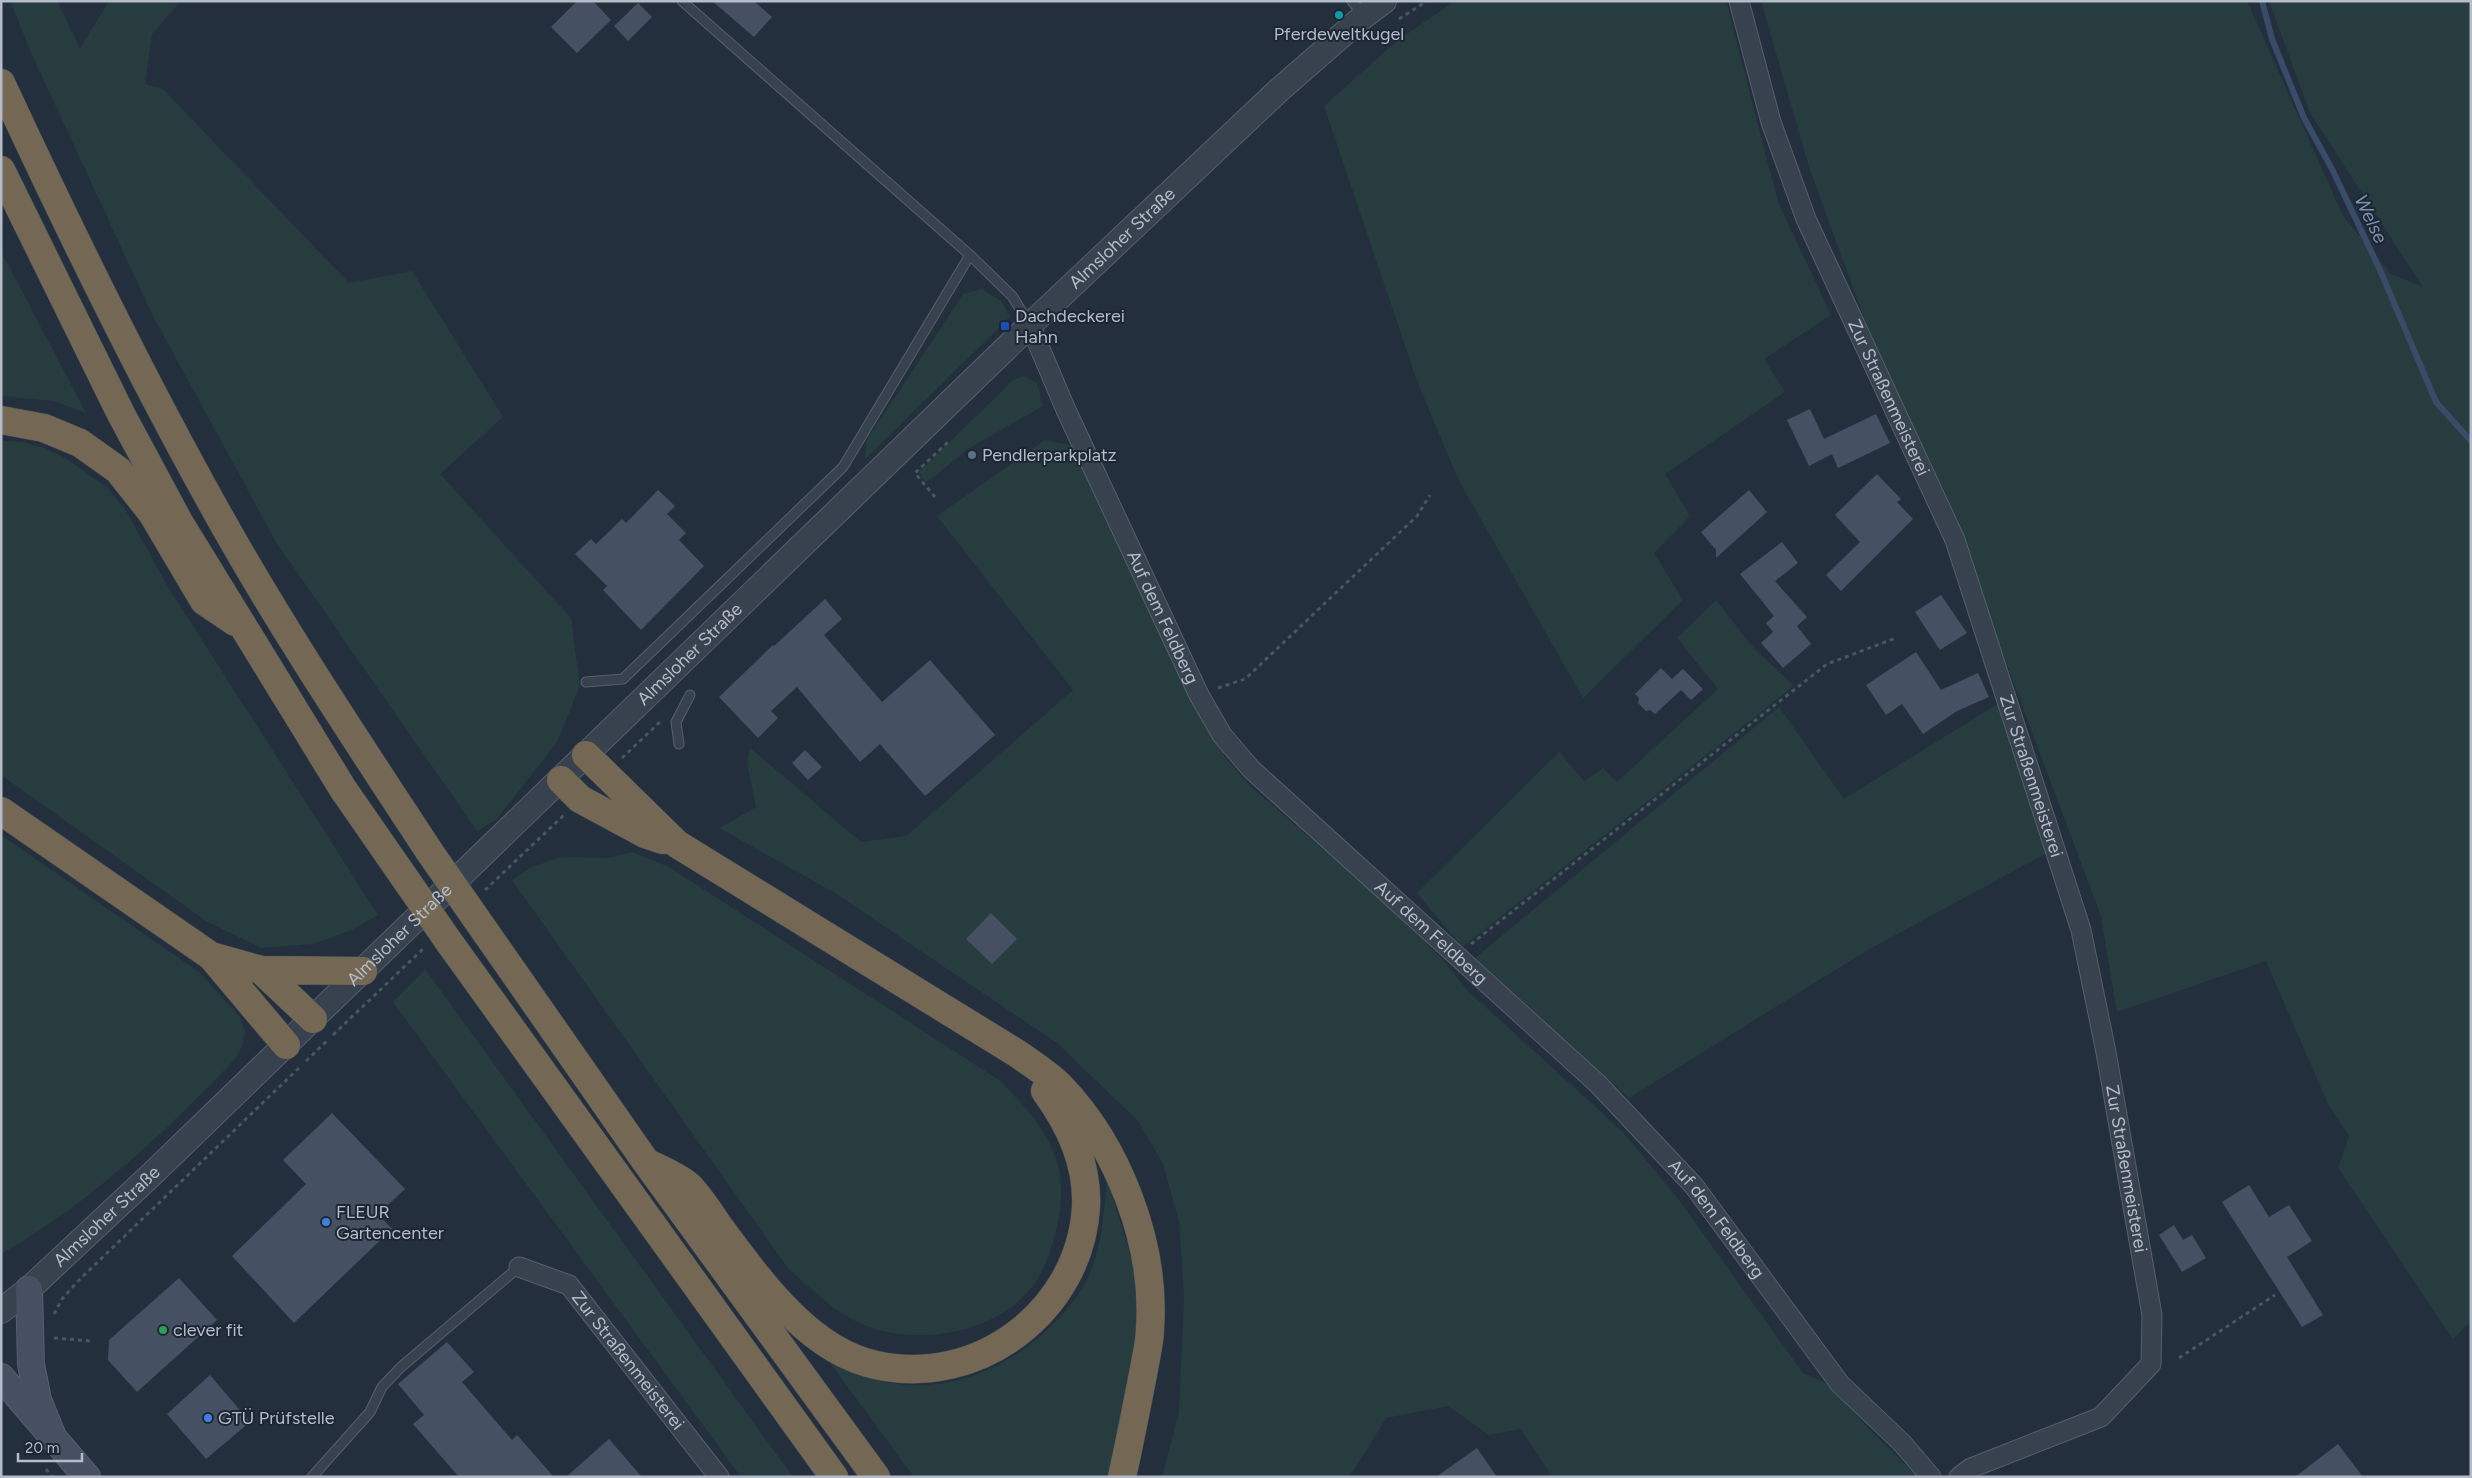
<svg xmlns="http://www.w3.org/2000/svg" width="2472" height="1478" viewBox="0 0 2472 1478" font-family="Figtree,sans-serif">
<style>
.green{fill:#263c3f}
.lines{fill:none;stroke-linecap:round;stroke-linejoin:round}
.stream{stroke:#394c67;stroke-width:6}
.building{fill:#455162}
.service-casing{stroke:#565f6c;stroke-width:11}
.minor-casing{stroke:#565f6c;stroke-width:21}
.tertiary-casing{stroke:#565f6c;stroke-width:26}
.secondary-casing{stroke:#565f6c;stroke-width:28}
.motorway-casing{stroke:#434c59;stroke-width:29}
.path{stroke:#44595c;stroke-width:3;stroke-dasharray:4 4;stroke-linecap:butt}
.service{stroke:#38414e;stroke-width:9}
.minor{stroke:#38414e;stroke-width:19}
.tertiary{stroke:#38414e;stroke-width:24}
.secondary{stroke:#465061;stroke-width:26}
.motorway{stroke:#746855;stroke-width:28}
.motorway-bridge-casing{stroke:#434c59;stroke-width:29;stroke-linecap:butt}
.motorway-bridge{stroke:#746855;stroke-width:28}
.culture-dot{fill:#0f9aa8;stroke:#1d2633;stroke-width:2}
.transit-dot{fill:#1a4fb4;stroke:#1d2633;stroke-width:2}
.service-dot{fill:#5c6f8a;stroke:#1d2633;stroke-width:2}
.shop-dot{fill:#3f7fe0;stroke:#1d2633;stroke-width:2}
.leisure-dot{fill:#2e9e5b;stroke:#1d2633;stroke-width:2}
.labels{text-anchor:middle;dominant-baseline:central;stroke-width:4;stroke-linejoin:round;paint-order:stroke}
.poi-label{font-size:18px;fill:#b4bcc9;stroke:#1d2633;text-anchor:start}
.street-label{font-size:18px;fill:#b4bcc9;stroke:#1d2633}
.water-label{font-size:19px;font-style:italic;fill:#7c92b1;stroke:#1d2633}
</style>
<rect width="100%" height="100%" fill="#242f3e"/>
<!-- green -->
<path class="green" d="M10,1H57L80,48L109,1H181L152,34L145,84L163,89L349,283L412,271L503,417L440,474L571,618L580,686L557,742L496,820L477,831L276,542L153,316L33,57Z
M1455,1H1726L1778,202L1831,315L1764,359L1785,392L1665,474L1690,516L1654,553L1683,600L1583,698L1459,481L1417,381L1324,106L1398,40Z
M1761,1H2247L2343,216L2391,274L2423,287L2310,113L2269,1H2471V1321L2453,1339L2338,1168L2349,1136L2328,1104L2266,961L2117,1012L2101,916L1940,486L1885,375L1810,170Z
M1,251L86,413L53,401L1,396Z
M982,289L1001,301L1010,317L865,459L866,441L963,294Z
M1024,376L1037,383L1043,406L968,449L926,483L919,472L1013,380Z
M1045,440L1069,445L1079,454L1212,736L1227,760L1252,788L1397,913L1442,959L1469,992L1622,1131L1679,1200L1803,1373L1837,1388L1864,1424L1918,1477H1552L1521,1429L1489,1435L1448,1406L1386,1418L1353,1472L1345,1477H1162L1179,1412L1184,1297L1179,1221L1163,1164L1138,1121L1057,1043L835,893L719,828L756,807L747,763L750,748L861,842L906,836L1073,690L937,516Z
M1,441L22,442L45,448L67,459L108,488L125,509L168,587L378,915L352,930L313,944L261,948L206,921L1,775Z
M1716,600L1752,646L1794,686L1462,947L1417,893L1559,752L1584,781L1603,768L1617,782L1718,689L1677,638Z
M1999,703L2049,852L1866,951L1629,1098L1475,958L1779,707L1844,799Z
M1,835L199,972L240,1017L245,1031L242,1047L234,1060C166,1132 88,1205 1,1254Z
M632,852L669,867L999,1080C1023,1104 1045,1126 1056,1159C1064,1181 1062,1208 1056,1230C1051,1253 1041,1280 1023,1297C985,1335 912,1345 864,1325C834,1312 812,1290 788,1268L512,880L532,867L561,857L608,858Z
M425,969L793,1477H741L393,1002Z
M1107,1178L1136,1273L1143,1333L1109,1477H914L825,1356C842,1365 858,1375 877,1380C940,1397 1005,1372 1050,1327C1067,1311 1086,1287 1093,1265C1103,1237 1104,1207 1107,1178Z"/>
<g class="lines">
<!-- stream -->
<path class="stream" d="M2262,1L2272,39L2304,118L2332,169L2380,270L2436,402L2471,441"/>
</g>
<!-- building -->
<path class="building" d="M577,1H593L611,20L577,53L551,27Z
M712,1H754L772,17L754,37Z
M638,3L652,17L628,41L614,26Z
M1810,409L1824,439L1876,414L1890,443L1838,468L1832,454L1809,466L1787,420Z
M1877,474L1901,499L1897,502L1913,519L1841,591L1826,575L1860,542L1835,515Z
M658,490L675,506L667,514L686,533L679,540L704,566L641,630L603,590L607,586L575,554L591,539L596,544L622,519L626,523Z
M1749,490L1767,512L1716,558V550L1701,532Z
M1782,542L1798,563L1775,581L1807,617L1797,626L1811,644L1783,668L1761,643L1773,632L1766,623L1774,616L1740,574Z
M1941,595L1967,633L1940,650L1915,612Z
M825,599L842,619L824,635L882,702L930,660L995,735L925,796L880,744L860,762L797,687L771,711L778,718L758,738L719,697L773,645L774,646Z
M1916,652L1941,690L1978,673L1989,697L1957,711L1923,734L1902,704L1886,715L1866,685Z
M1661,668L1672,679L1683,669L1703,689L1691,700L1681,690L1655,714L1650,710L1646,711L1638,703L1639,698L1635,694Z
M805,750L822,767L808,780L792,763Z
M991,913L1017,939L992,964L966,939Z
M332,1113L405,1189L378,1214L392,1229L294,1323L232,1256L306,1184L283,1160Z
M2249,1185L2269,1217L2289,1205L2312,1241L2287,1257L2323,1315L2302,1327L2222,1202Z
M2174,1225L2183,1240L2192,1235L2206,1258L2182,1272L2159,1235Z
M179,1278L217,1320L137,1392L108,1360L109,1340Z
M447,1342L474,1372L462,1382L512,1440L517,1435L554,1477H459L413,1424L424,1415L398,1384Z
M210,1375L250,1422L206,1459L167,1414Z
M609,1439L642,1477H566Z
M2338,1444L2363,1477H2295Z
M1477,1448L1497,1477H1436Z"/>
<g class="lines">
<defs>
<path id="service" d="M682,1L970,255L1012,296L1030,325
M1352,1L1363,15
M586,682L623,679L843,467L970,255
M679,744L676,722L690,695
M312,1477L370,1412L382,1387L401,1367L519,1267"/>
<g id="minor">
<path id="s1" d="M1739,1L1771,122L1806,219L1955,540L2081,930L2106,1052L2152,1315L2151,1364L2101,1417L1971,1468L1959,1477"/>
<path id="s2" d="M1030,325L1066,410L1199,695L1222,735L1251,769L1598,1084L1694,1186L1840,1384L1902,1443L1931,1477"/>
<path id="s3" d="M519,1267L569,1285L719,1477"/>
</g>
<g id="tertiary">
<path id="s4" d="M1,1311L29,1289L152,1174L1030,325L1278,91L1364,16L1384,1"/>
</g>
<path id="secondary" d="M29,1289L31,1364L38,1400L54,1439
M1,1377L87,1477"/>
<path id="motorway" d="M1,83C66,223 134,363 209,498C276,620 353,735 429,851
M1,170L121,414L179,522L343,789L404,877
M1,420L44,428L80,443L118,470L152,513L204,601L235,622
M586,755L677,844L1018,1054C1032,1064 1048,1074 1060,1086C1118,1146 1156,1244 1150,1328C1150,1342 1146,1356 1144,1369C1137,1405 1130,1441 1122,1477
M561,780L580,799L645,834L663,840
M1,811L211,956L286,1045
M475,917L646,1162L876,1477
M449,942L834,1477
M211,956L261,970L363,971
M261,970L313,1019
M646,1162C659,1169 678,1176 689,1186C701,1198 711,1215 721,1229C760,1281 809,1351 876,1365C978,1388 1080,1311 1086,1207C1088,1164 1070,1125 1045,1091"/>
</defs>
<!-- service casing -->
<use href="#service" class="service-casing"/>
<!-- minor casing -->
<use href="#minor" class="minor-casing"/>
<!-- tertiary casing -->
<use href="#tertiary" class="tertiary-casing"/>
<!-- secondary casing -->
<use href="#secondary" class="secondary-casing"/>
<!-- motorway casing -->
<use href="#motorway" class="motorway-casing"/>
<!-- path -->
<path class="path" d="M1399,19L1427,1
M935,497L915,473L948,442
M1218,688L1245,679L1417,516L1430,495
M622,758L661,721
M485,890L564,815
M1471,944L1827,664L1896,638
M333,1035L424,948
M306,1061L329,1039
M54,1314L62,1299L77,1282L302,1065
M54,1338L91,1341
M2179,1358L2275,1295
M46,1469L52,1477"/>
<!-- service -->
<use href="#service" class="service"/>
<!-- minor -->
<use href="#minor" class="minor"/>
<!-- tertiary -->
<use href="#tertiary" class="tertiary"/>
<!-- secondary -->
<use href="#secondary" class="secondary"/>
<!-- motorway -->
<use href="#motorway" class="motorway"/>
<defs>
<path id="motorway-bridge" d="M429,851L475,917
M404,877L449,942"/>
</defs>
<!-- motorway-bridge casing -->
<use href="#motorway-bridge" class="motorway-bridge-casing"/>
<!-- motorway-bridge -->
<use href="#motorway-bridge" class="motorway-bridge"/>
</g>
<!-- markers -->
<circle class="culture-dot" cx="1339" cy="15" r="5"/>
<rect class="transit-dot" x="1000" y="321" width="10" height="10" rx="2.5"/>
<circle class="service-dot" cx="972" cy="455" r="5"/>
<g class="shop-dot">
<circle cx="326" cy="1222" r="5"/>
<circle cx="208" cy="1418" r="5"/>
</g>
<circle class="leisure-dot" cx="163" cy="1330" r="5"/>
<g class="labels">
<!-- poi labels -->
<g class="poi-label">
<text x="1339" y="34" text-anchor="middle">Pferdeweltkugel</text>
<text x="1015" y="316">Dachdeckerei<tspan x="1015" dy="21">Hahn</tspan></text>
<text x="982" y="455">Pendlerparkplatz</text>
<text x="336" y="1212">FLEUR<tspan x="336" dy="21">Gartencenter</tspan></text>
<text x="173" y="1330">clever fit</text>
<text x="218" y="1418">GTÜ Prüfstelle</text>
</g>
<!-- street labels -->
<g class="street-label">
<text stroke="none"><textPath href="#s4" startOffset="1552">Almsloher Straße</textPath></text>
<text stroke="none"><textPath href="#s1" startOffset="425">Zur Straßenmeisterei</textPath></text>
<text stroke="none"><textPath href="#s2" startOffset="321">Auf dem Feldberg</textPath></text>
<text stroke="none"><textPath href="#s4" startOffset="952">Almsloher Straße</textPath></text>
<text stroke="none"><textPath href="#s1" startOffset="830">Zur Straßenmeisterei</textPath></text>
<text stroke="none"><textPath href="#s2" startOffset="741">Auf dem Feldberg</textPath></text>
<text stroke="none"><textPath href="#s4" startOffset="548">Almsloher Straße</textPath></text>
<text stroke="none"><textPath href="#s1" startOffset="1235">Zur Straßenmeisterei</textPath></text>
<text stroke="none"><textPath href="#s4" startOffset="142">Almsloher Straße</textPath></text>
<text stroke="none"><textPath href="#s2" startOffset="1146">Auf dem Feldberg</textPath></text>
<text stroke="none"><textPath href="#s3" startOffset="149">Zur Straßenmeisterei</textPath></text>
</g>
<!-- water labels -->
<g class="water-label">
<text transform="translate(2371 219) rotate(64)">Welse</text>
</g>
</g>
<!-- border -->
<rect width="2472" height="1478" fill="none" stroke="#b4bcc9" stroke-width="5"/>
<!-- scale -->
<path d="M18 1453v8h64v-8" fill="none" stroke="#b4bcc9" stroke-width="2.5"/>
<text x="25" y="1453" font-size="15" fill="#b4bcc9" stroke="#1d2633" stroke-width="4" paint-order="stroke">20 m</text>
</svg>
